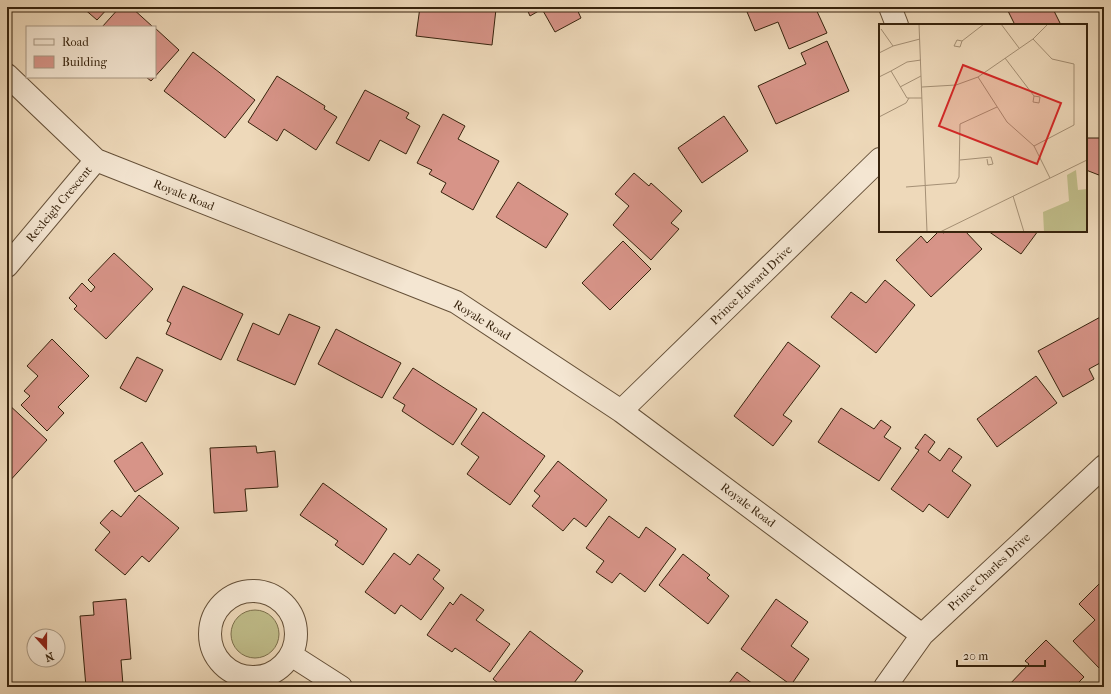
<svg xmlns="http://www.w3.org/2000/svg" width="1111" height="694" viewBox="0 0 1111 694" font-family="'IM FELL French Canon',serif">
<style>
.green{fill:#c0bd8a;stroke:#7c704c}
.building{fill:#d79488;stroke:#37230d}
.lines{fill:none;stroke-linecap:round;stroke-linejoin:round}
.minor-casing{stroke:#655038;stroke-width:24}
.minor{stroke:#f4e6d2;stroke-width:22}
.labels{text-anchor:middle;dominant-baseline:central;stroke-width:4;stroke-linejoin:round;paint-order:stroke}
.street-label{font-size:12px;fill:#37230d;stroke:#f4e6d2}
.inset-road{fill:none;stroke:#a59075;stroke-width:1}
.view{fill:#d62828;fill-opacity:0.15;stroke:#d62828;stroke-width:2}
.inset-edge{fill:none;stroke:#37230d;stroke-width:2}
</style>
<rect width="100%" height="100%" fill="#eed9ba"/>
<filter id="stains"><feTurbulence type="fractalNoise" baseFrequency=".005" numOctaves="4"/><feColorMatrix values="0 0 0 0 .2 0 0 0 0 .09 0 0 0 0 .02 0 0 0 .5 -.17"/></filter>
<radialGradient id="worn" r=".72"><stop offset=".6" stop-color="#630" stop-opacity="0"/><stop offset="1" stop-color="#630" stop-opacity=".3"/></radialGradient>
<!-- green -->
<path class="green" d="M231 634a24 24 0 1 1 48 0a24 24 0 1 1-48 0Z"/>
<!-- building -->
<path class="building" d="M82,7H109L97,20Z
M120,7H131L153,27H102Z
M420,7H478L496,9L492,45L416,36Z
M526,7H576L581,18L555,32L542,9L530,16Z
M745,7H815L827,33L789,49L778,22L755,31Z
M1006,7H1052L1061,25H1015Z
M155,28L179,50L151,81L146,77H155Z
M827,41L849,91L776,124L758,86L806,64L801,53Z
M193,52L255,100L225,138L164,91Z
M277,76L325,106L324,109L337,117L316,150L284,129L277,141L248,122Z
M365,90L409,113L406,118L420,126L406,154L380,140L369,161L336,143Z
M443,114L465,126L458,139L499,161L473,210L441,192L446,183L429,174L432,170L417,163Z
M724,116L748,151L702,183L678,148Z
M1086,138H1104V177L1086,170Z
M634,173L649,186L651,183L682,211L671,223L679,229L651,260L613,225L629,206L615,194Z
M518,182L568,214L546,248L496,217Z
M939,231L944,233L946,231H965L982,249L931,297L896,260L921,236L927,243Z
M988,231H1038L1021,254Z
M623,241L651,269L610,310L582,283Z
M114,253L153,289L106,339L74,309L77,306L69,298L82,283L91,292L95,287L88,280Z
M885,280L915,305L876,353L831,317L851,292L866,303Z
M183,286L243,314L221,360L166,334L171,323L167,321Z
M289,314L320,327L295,385L237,360L253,323L279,335Z
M1104,315V370L1100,363L1089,369L1094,379L1063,397L1038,351Z
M336,329L401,363L382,398L318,364Z
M52,339L89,376L58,407L64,413L47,431L21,405L30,396L24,391L38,376L27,366Z
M788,342L820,366L783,415L792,421L773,446L734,416Z
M137,357L163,370L146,402L120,388Z
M413,368L477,409L453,445L402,411L405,405L393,398Z
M1036,376L1057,403L997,447L977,419Z
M7,403L47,440L7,484Z
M841,408L874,429L881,420L891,427L884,437L901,448L879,481L818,442Z
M483,412L545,456L510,505L467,474L479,457L461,444Z
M925,434L935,442L928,452L940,461L949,448L962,457L952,471L971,485L948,518L929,504L923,512L891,489L919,450L915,448Z
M142,442L163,474L135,492L114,461Z
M256,446L257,453L275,451L278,487L245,489L247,511L214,513L210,448Z
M558,461L607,500L586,527L574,518L563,531L532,506L540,496L534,491Z
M323,483L387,529L363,565L335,545L338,541L300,515Z
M139,495L179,528L149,562L142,556L125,575L95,550L110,532L100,523L112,510L121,517Z
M609,516L639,538L646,527L676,549L645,592L620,573L612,583L596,572L604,561L586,548Z
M394,553L410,565L418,554L440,570L433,579L444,588L421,620L401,605L395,614L365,592Z
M683,554L710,575L707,578L729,596L708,624L659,585Z
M1104,579V663L1099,668L1073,641L1095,620L1079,604Z
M461,594L484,610L476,620L510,644L490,672L455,648L452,652L427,635L450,602L453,605Z
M126,599L131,659L121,660L123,685L86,687L80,616L94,615L93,602Z
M776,599L808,622L791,646L809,659L791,685L741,649Z
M530,631L583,671L571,687H539L537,685L535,687H503L493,679Z
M1046,640L1084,677L1074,687H1007L1029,664L1025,661Z
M737,672L757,687H726Z"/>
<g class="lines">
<defs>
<path id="minor" d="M890,7L897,25
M7,75L96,160L456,302L621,411L922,635
M7,266L96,160
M621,411L880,159
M210 634a43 43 0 1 1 86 0a43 43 0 1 1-86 0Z
M291,655L341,687
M885,687L922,635L1104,466"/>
</defs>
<!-- minor casing -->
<use href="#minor" class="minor-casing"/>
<!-- minor -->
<use href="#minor" class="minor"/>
</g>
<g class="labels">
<!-- street labels -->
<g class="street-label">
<text transform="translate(184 195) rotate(22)">Royale Road</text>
<text transform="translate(59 204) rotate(-50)">Rexleigh Crescent</text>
<text transform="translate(751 285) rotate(-44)">Prince Edward Drive</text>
<text transform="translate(482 320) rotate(32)">Royale Road</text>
<text transform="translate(748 505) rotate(37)">Royale Road</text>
<text transform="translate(989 572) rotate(-43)">Prince Charles Drive</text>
</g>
</g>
<!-- overview -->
<g transform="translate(879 24)">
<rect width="208" height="208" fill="#eed9ba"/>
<path d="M197,146L199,166L208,165V208H165L164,188L190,177L188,151Z" fill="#c0bd8a"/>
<path class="inset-road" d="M40,0L48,208M122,0L140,24M2,5L14,22M154,15L173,35L195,40V101L155,122M83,17L78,16L75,22L81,23L83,17L105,0M0,29L14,22L41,15M126,34L155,72L154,78L160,79L161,73L155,72M42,36L28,38L12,47L28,74H43M0,53L12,47M99,53L128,98L155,122L171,154M21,63L42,52M43,63L77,61L99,53L154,15L169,0M0,93L27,79L30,74M81,136L112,133L114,140L109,141L108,135M27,163L77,159L80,153L81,100L118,83M134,172L145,208M61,208L208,136"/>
<path class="view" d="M84,41L182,79L158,140L60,102Z"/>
<rect width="208" height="208" class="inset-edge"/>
</g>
<!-- margin -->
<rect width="1111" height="694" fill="none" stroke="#eed9ba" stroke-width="24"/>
<rect x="8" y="8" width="1095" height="678" fill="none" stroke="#37230d" stroke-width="2"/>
<rect x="12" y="12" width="1087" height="670" fill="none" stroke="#37230d"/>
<!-- legend -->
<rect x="26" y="26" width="130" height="52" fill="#f4e6d2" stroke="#a89883"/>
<rect x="34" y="39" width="20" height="6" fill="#f4e6d2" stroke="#a89883"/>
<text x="62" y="46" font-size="12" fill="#37230d">Road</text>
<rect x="34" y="56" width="20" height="12" fill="#d79488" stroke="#a89883"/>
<text x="62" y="66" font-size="12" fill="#37230d">Building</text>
<!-- north arrow -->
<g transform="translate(46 648) rotate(159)"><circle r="19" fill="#f4e6d2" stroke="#a89883"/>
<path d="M0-3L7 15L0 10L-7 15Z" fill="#8f2418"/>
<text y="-6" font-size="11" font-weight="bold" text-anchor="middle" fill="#37230d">N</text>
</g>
<!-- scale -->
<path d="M957 660v6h88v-6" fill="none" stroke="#37230d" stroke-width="2"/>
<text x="963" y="660" font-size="12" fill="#37230d" stroke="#f4e6d2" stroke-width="3" paint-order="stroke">20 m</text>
<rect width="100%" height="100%" filter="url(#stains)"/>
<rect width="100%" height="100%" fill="url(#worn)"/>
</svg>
